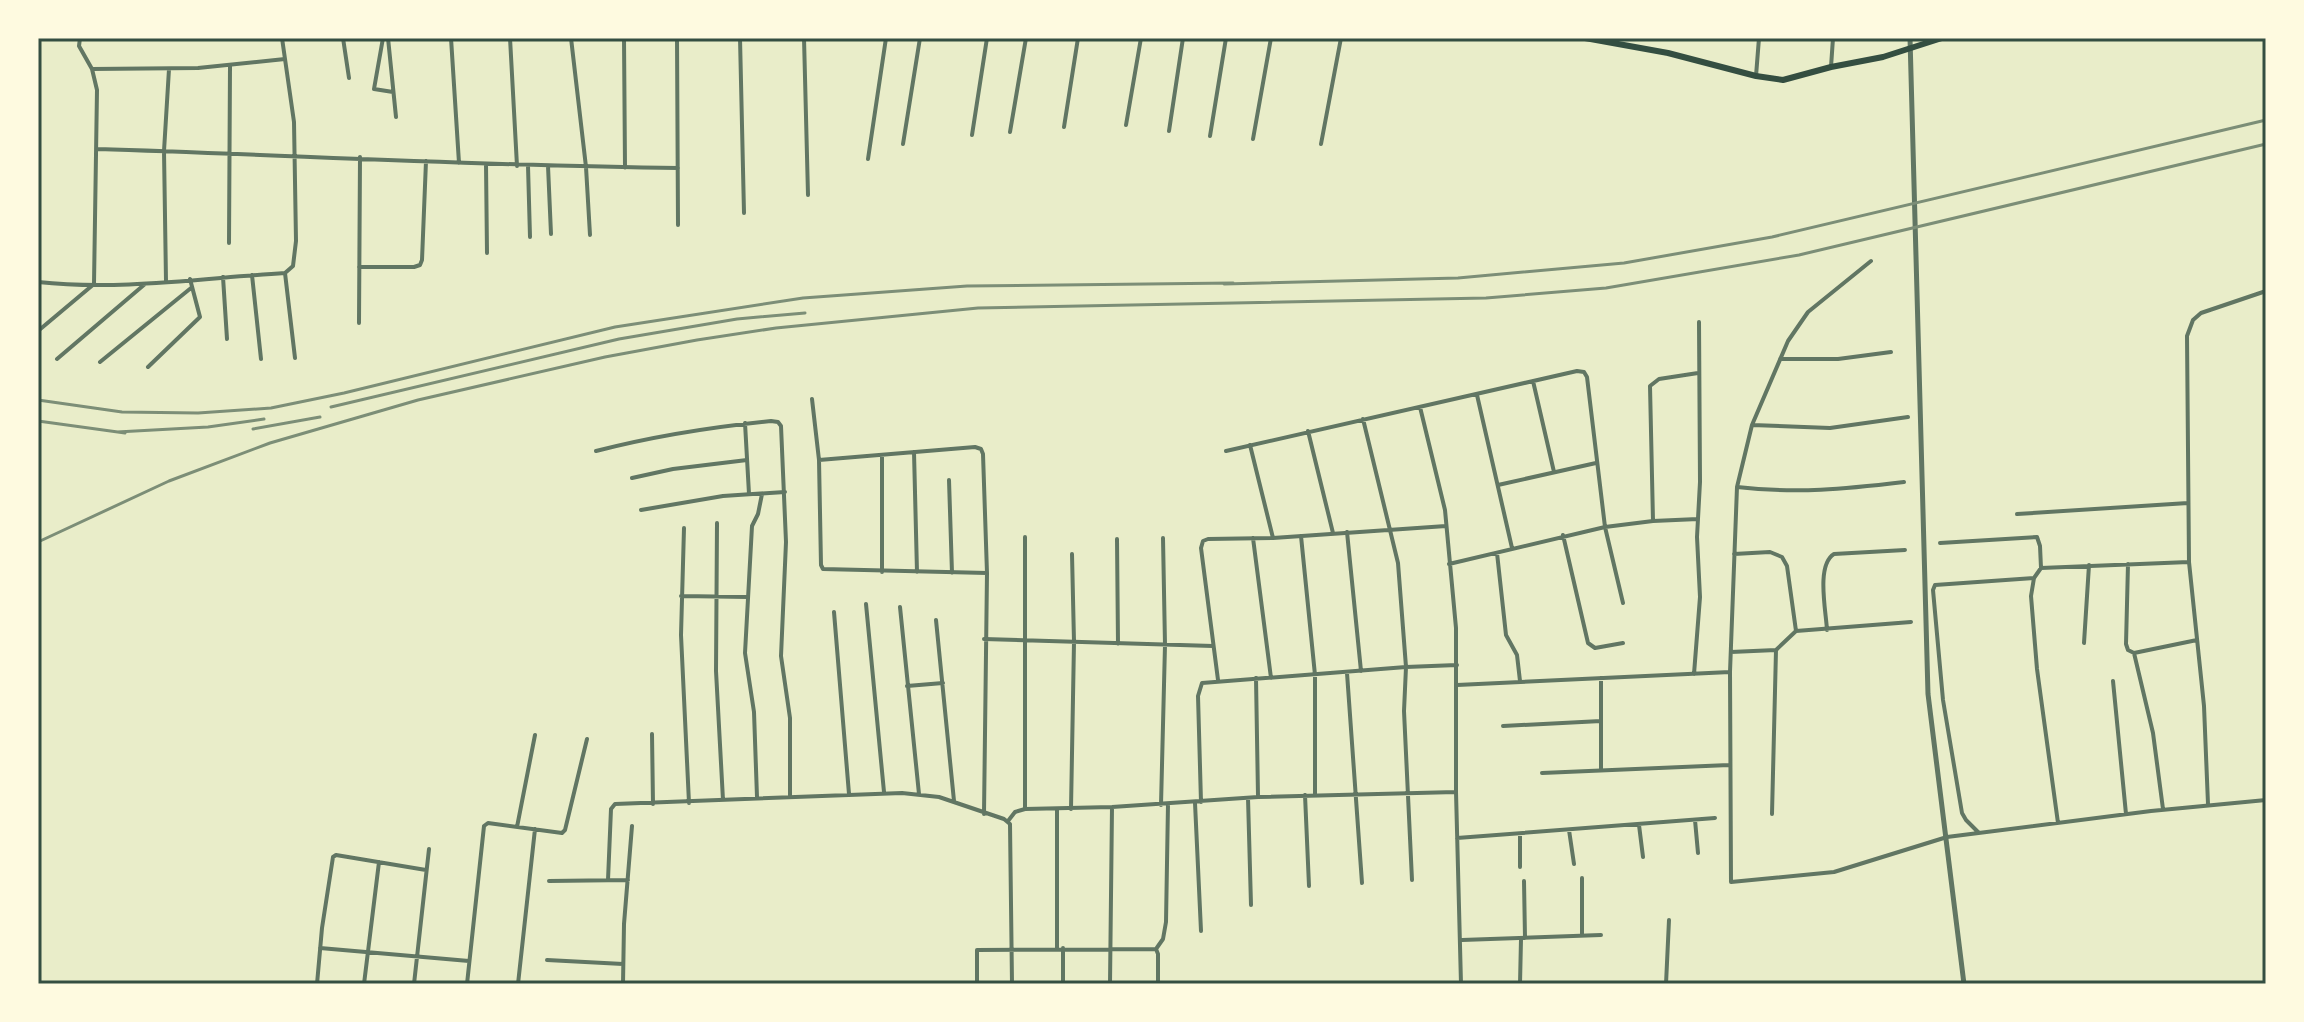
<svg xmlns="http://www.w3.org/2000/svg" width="2304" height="1022" viewBox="0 0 2304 1022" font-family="'PT Sans Narrow',sans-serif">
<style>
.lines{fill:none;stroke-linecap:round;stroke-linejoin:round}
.minor{stroke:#617663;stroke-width:4}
.tertiary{stroke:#617663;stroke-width:5}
.secondary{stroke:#344e41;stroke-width:6}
.rail{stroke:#7c8e77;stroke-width:3}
.neatline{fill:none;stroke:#344e41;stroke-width:3}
</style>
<rect width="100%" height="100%" fill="#e9edc9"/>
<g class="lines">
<!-- minor -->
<path class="minor" d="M343,38L349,78
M383,38L374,89L393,92
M388,38L396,117
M451,38L459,163
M510,38L517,166
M571,38L586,167L590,235
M624,38L625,168
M677,38L678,225
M740,38L744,213
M804,38L808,195
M1831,67L1833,38
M92,69L198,68L285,59
M1756,76L1759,38
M1126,125L1141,38
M1064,127L1078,38
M1169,131L1183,38
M1010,132L1026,38
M972,135L987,38
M1210,136L1226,38
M1253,139L1271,38
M903,144L920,38
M1321,144L1341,38
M98,149C291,155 485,166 678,168
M868,159L886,38
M486,164L487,253
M528,166L530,237
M548,166L551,234
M229,243L230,66
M1871,261L1808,312L1788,341L1752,425L1737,487L1730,672L1731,882L1834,872L1947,837L2151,811L2266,800
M359,267H414L420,265L422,260L426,161
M285,273L295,358
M252,275L261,359
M223,277L227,339
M166,281L164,151L169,69
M38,282C119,291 204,278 285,273L293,266L296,241L294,122L282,38
M359,323L360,157
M38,331L94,284L97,90L92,69L79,46L80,38
M57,359L145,284
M1780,359H1838L1891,352
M100,362L191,288
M148,367L200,317L190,279
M1533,381L1554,472
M1477,395L1512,548
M812,399L819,460L821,565L823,569L987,573
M1420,407L1445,510L1456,628V792L1461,984
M1363,419L1398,563L1406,667L1404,711L1412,880
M745,423L749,494
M1752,425L1830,428L1908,417
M1308,431L1333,533
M1250,445L1273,538
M596,451C654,436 711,427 771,421L778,422L781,426L786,542L781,656L790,718V796
M1226,451L1577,371L1584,372L1587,377L1605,527L1623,603
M914,452L917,572
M882,456V572
M819,460L975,447L981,449L983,454L987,573L984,814
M632,478L673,469L747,460
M949,480L952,573
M1498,485L1596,463
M1737,487C1797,494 1845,489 1904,482
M641,510L723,496L785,492
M2017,514L2188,503
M1653,521L1650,386L1659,379L1698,373
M717,523L716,671L723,800
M684,528L681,635L689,803
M1347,532L1361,671
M1563,535L1588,643L1595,648L1623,643
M1301,536L1315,675V795
M1253,538L1271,678
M1117,539L1118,644
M1940,543L2037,537L2040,546L2041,568
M1497,553L1506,635L1517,655L1520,681
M1734,554L1770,552L1782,557L1787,566L1796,631
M1449,564L1605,527L1653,521L1698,519
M2128,564L2126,644L2128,650L2134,653
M681,596L748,597
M866,604L884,792
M900,607L919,794
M834,612L849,794
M936,620L954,801
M1827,630C1826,611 1816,565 1834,554L1905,550
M984,639L1213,646
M2084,643L2089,565
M1776,650L1796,631L1911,622
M1731,652L1776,650L1772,814
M1347,673L1362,883
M1694,674L1700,597L1697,537L1700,482L1699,322
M1256,678L1258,796
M1218,680L1201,548L1203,541L1208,539L1273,538L1446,526
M2113,681L2126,814
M1457,685L1730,672
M907,686L943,683
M1503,726L1601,721
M652,734L653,804
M1601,769V678
M1542,773L1729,765
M1305,795L1309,886
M757,797L754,712L745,653L752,526L758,514L762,494
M1248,798L1251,905
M1201,802L1198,696L1202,683L1406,667L1457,665
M1195,803L1201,931
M2208,804L2204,706L2189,562L2187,336L2193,320L2201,313L2266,291
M1161,805L1165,645L1163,538
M1025,809V537
M1071,809L1074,642L1072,554
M2163,809L2153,733L2134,653L2197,640
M1057,810V948
M1695,820L1698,853
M1008,821L1015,812L1025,809L1112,807L1258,797L1456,792
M2058,823L2037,669L2031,596L2034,578L2041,568L2189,562
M1639,825L1643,857
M517,827L535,735
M1569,830L1574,864
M1979,833L1966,820L1962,813L1943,700L1933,590L1935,585L2034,578
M1520,834V867
M1457,838L1715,818
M608,880L611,809L615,804L902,793L939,797L1004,819L1010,824L1012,984
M549,881L628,880
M1524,881L1525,938
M1582,935V878
M1462,940L1601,935
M320,948L469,961
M1156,949L1163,939L1166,922L1168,804
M547,960L623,964
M467,983L479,984
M317,984L322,928L333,857L336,855L426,870
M364,984L379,862
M414,984L429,849
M467,984L484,826L488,823L562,833L565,830L587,739
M518,984L535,829
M623,984L624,924L632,826
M977,984V950L1156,949L1158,954V984
M1063,984V948
M1110,984L1112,807
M1520,984L1521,939
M1666,984L1669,920"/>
<!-- tertiary -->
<path class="tertiary" d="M1910,38L1928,694L1964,984"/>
<!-- secondary -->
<path class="secondary" d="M1585,38L1668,53L1756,76L1783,80L1831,67L1883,57L1942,38"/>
<!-- rail -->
<path class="rail" d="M1224,284L1458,278L1624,263L1772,237L2266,120
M38,400L122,412L198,413L271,408L344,393L615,327L803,298L967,286L1233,283
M331,407L619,339L737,319L805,313
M38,421L125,433
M253,429L320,417
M117,432L208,427L264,419
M38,542L169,481L270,443L418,400L605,357L697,340L776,328L978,308L1486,298L1606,288L1799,255L2266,144"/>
</g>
<!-- border -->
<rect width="2304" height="1022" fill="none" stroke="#fefae0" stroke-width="80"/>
<rect x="40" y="40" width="2224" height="942" class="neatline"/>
</svg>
